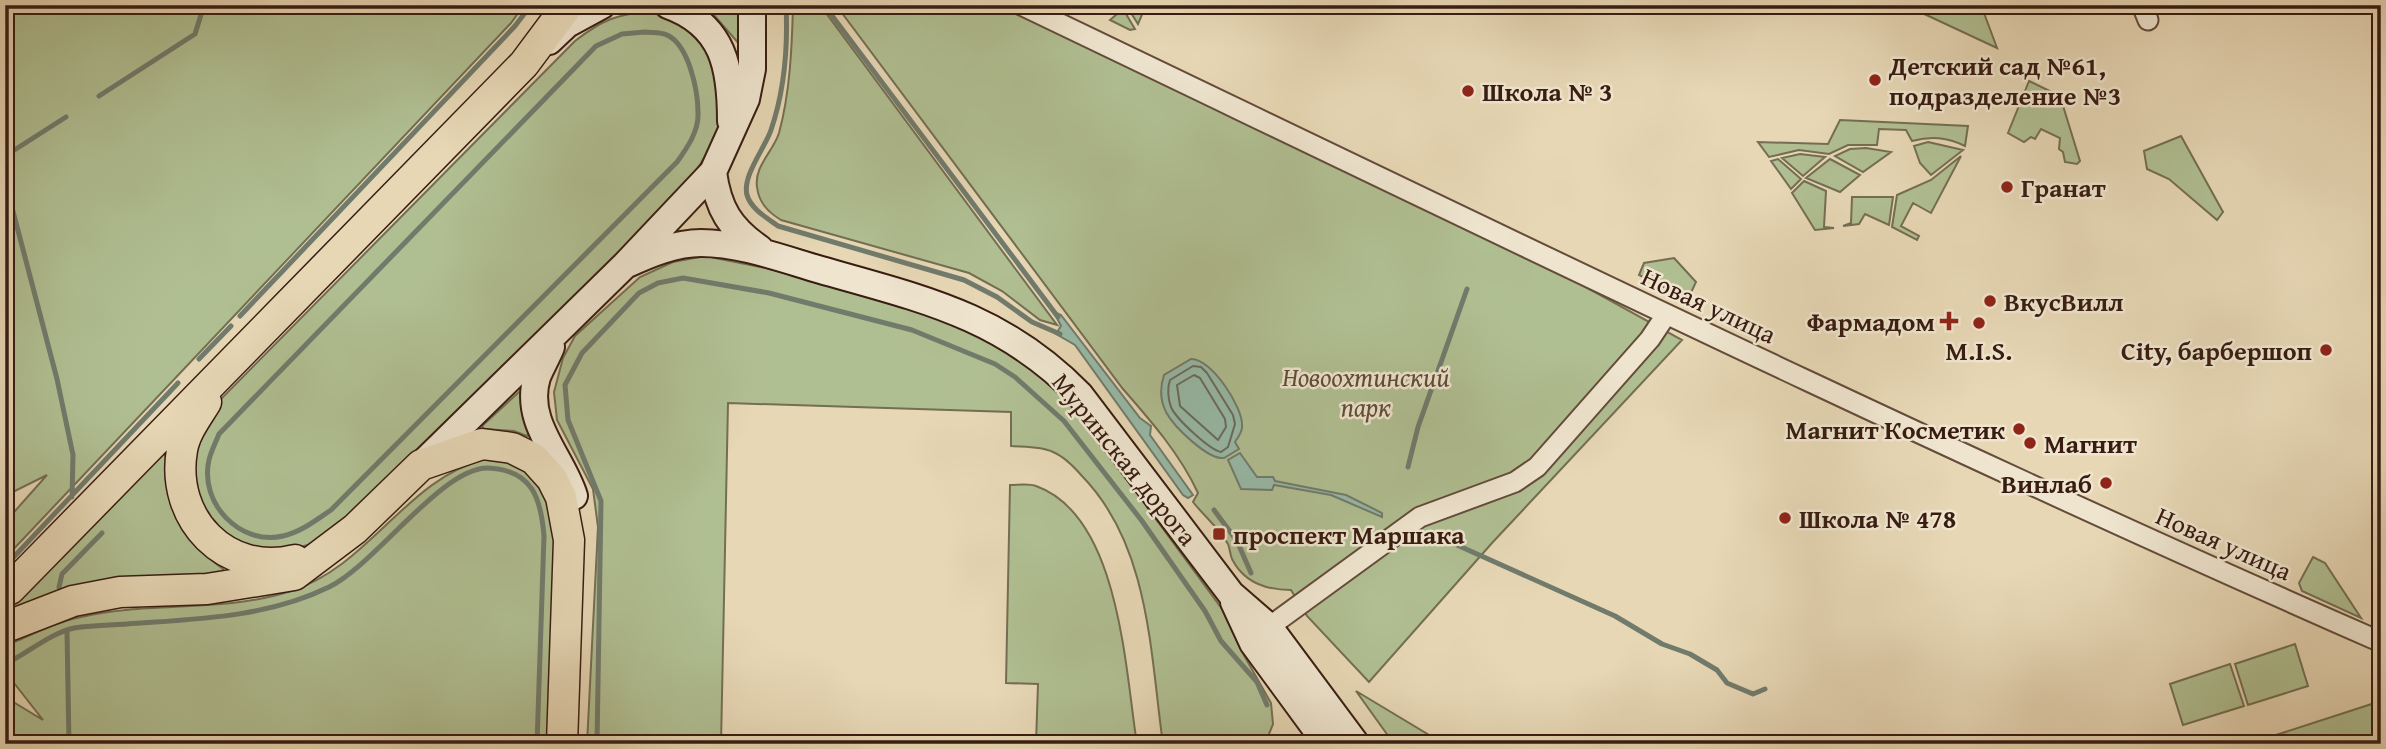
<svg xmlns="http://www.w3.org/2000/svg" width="2386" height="749" viewBox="0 0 2386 749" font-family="'Gentium Book Plus',serif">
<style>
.green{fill:#b0bf92;stroke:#746e52;stroke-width:2}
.water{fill:#97baa8;stroke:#717b6c;stroke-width:2}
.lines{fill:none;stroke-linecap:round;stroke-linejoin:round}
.shore{stroke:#686b5c;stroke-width:2}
.stream{stroke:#717b6c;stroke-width:5}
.street-casing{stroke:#644b3a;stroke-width:23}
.secondary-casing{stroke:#381c11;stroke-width:30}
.primary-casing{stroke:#381c11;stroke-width:33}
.street{stroke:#efe5cf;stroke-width:19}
.secondary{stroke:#efe5cf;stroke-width:26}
.primary{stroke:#e7d7b5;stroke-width:30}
.poi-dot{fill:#8f2418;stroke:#efe5cf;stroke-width:2.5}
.labels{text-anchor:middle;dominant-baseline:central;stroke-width:5;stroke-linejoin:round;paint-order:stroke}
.poi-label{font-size:26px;font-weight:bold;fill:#381c11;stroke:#efe5cf;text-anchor:start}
.street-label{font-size:26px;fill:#381c11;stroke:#efe5cf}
.park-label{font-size:26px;font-style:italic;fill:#5c4d38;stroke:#efe5cf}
</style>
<rect width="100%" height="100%" fill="#e7d7b5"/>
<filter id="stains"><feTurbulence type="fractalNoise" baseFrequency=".00286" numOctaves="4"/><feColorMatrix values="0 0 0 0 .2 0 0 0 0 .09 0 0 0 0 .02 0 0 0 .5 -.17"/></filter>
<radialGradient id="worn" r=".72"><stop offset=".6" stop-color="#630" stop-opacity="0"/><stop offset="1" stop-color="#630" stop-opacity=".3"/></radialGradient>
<!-- green -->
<path class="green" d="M5,5H524L511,23L8,555L7,520L47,475L5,496Z
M700,5H739L740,45L713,14Z
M793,5H820L1057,325L1040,320L1002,291L969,273L781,220C768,212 759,203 757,187C754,166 773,152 779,133C790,93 792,47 793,5Z
M836,5H997L1415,193L1682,340L1492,543L1369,682L1307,616L1291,590C1266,590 1244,583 1232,559C1230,554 1230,549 1228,544C1219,528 1204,516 1193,502L1198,493C1180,454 1151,421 1123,389Z
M1146,5L1138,24L1126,5Z
M1905,5H1981L1997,48Z
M1123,9L1135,29L1130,30L1110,20Z
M653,12C685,23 707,38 714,73C717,83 721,94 722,105C723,136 697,169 681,192L345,520L315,543L279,553L246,549L222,535L194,496V450L202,430L221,399L575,41C602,20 618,13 653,12Z
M2029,81L2060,96L2080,161L2077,164L2065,162L2063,152L2059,149L2060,138L2041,129L2035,139L2031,137L2024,142L2008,133Z
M1840,120L1968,126L1965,146C1947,137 1931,136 1912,141L1906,130L1879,129L1877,145H1848L1829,154L1799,150L1769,157L1758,142L1828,144Z
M2181,136L2223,212L2217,220L2169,179L2147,169L2144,151Z
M1928,142L1963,150L1931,175L1920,163L1914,146Z
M1866,148L1891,152L1863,172L1835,156L1850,149Z
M1800,154L1825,157L1803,176L1782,158Z
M1961,156L1931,213L1913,203L1901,226L1919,236L1917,240L1892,227L1897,195L1931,180Z
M1778,159L1801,179L1791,189L1771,161Z
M1830,159L1860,175L1840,192L1806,178Z
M1804,181L1826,191L1824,227L1834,228L1815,230L1792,193Z
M1852,197H1893L1889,225L1865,214L1859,224L1843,226L1851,223Z
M705,256L766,268L930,314L990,338L1021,359L1075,409L1222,609L1241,650L1271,703L1273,724L1265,744H1163C1150,652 1150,546 1082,476C1075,468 1063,456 1053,452C1041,446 1024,447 1011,446V412L728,403L721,744H587L598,527L593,489L557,420L554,392L563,358L575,336L640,277L673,262Z
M1674,258L1696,282L1688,299L1639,275L1644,263Z
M519,392L523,393L530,433L527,436L514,431L484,429L482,426Z
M163,453L166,457C164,507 183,540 223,569V573L15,610L13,600Z
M486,459L512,463L531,473L543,488L557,539L550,744H5V697L43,720L14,683L12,643C35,633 57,622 81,617C150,601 223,613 291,591C370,566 407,478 486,459Z
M1010,485C1018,485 1029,483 1036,486C1120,516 1125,670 1137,744H1036L1038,684L1006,683Z
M2313,557L2325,563L2361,618L2302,591L2299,583Z
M2295,644L2308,686L2248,705L2235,664Z
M2230,664L2244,706L2183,725L2170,684Z
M1356,691L1439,741L1394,744Z
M2381,701V744H2272L2270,737Z"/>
<!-- water -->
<path class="water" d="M1054,312L1061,315L1140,418L1151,426L1150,435L1193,495L1188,498L1183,495L1075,345L1056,334L1061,326Z
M1191,359C1211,358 1244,408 1242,427C1242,433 1238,437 1235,442L1239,449L1224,458C1208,460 1174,427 1166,412C1160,400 1160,387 1164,375Z
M1240,453L1257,477H1273L1275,481L1346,495L1382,513V517L1331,495L1274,485L1272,490L1241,489L1228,460Z"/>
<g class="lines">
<!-- shore -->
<path class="shore" d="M1193,366L1201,367L1207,373L1233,415L1235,424L1228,447L1221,452C1210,450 1176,419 1171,407C1168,399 1167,388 1170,380Z
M1194,375L1200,378L1225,419L1226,427L1218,440L1180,406L1177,385Z"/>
<!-- stream -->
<path class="stream" d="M786,5C788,47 785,89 771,130C765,148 742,176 747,195C751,209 767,218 778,226L964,280L997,297L1032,322L1060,334
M824,5L1058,317
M645,32C652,33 661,32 667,35C689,45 698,91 698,113C699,131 687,148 677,162L331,510C316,520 301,532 283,536C240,546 199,503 209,460C211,451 216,442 219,434L596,46L622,34Z
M99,96L195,34L204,5
M5,156L66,117
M5,181L57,379L73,455L72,497
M240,316L515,26L531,5
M199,359L231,326
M1408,467L1418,427L1467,289
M1214,510L1237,541L1251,573
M1448,541L1615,616L1662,644L1690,654L1717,670L1727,683L1753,694L1765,689
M9,562L178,383
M59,587L62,574L102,533
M67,631L69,744
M13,660C31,650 54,632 74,628C91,625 110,625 127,624C195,619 266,618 329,587C375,565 442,467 488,468C533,470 541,499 544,536L537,744
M597,744L601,501L568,420L565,385L582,353L639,293L658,283L683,278L769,293L912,330L995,364L1015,377L1064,421L1142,521L1205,611L1221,641L1257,682L1267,705"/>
<defs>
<path id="street" d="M1021,5C1472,221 1922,441 2381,642
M2142,5L2148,20
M1269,627L1420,517L1515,482L1537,467L1650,339L1666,315"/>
<path id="secondary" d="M668,5C724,25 731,68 731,121
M549,41L567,24L602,5
M713,172C718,209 730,228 760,249
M625,265C649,254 675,243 701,243C741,243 783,259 821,270C923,299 1003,316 1080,395L1231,594L1269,627L1356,744
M551,347C547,357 541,367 537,377C523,422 562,457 574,496
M421,465L625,265L713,172L746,99L752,69V5
M1234,602L1253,643L1327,744"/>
<path id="primary" d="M206,402C197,417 185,432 182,450C170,519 226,577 295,560
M10,589L524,64L568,5
M11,625L73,601L120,592L207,589L294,575L355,529L421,465L482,444L512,448L534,459L552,479L561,497L569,540L562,744"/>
</defs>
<!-- street casing -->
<use href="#street" class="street-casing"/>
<!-- secondary casing -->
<use href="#secondary" class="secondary-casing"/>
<!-- primary casing -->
<use href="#primary" class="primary-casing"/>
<!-- street -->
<use href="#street" class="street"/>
<!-- secondary -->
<use href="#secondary" class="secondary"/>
<!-- primary -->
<use href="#primary" class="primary"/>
</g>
<!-- markers -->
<g class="poi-dot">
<circle cx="1875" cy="80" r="7"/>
<circle cx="1468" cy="91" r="7"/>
<circle cx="2007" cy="187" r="7"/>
<circle cx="1990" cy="301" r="7"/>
<path d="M1945.5 310.5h7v7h7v7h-7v7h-7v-7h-7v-7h7z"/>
<circle cx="1979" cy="323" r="7"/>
<circle cx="2326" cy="350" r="7"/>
<circle cx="2019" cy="429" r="7"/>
<circle cx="2030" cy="443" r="7"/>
<circle cx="2106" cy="483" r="7"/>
<circle cx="1785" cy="518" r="7"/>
<rect x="1212" y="527" width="14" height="14" rx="3.5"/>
</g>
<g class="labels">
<!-- poi labels -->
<g class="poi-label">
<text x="1889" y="65">Детский сад №61,<tspan x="1889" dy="30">подразделение №3</tspan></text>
<text x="1482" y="91">Школа № 3</text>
<text x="2021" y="187">Гранат</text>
<text x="2004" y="301">ВкусВилл</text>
<text x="1935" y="321" text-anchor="end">Фармадом</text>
<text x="1979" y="350" text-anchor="middle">M.I.S.</text>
<text x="2312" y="350" text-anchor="end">City, барбершоп</text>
<text x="2005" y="429" text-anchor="end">Магнит Косметик</text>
<text x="2044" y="443">Магнит</text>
<text x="2092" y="483" text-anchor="end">Винлаб</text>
<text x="1799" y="518">Школа № 478</text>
<text x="1233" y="534">проспект Маршака</text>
</g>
<!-- street labels -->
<g class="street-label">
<text transform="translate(1709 305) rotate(25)">Новая улица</text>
<text transform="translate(1125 459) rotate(51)">Муринская дорога</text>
<text transform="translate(2224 543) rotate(24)">Новая улица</text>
</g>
<!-- park labels -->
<g class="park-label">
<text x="1366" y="376">Новоохтинский<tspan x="1366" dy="30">парк</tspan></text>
</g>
</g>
<!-- margin -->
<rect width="2386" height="749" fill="none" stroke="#e7d7b5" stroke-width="28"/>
<rect x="7" y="7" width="2372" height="735" fill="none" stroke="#381c11" stroke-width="3.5"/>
<rect x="14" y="14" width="2358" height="721" fill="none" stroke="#381c11" stroke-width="2"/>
<rect width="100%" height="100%" filter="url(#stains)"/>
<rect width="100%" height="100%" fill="url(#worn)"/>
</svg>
